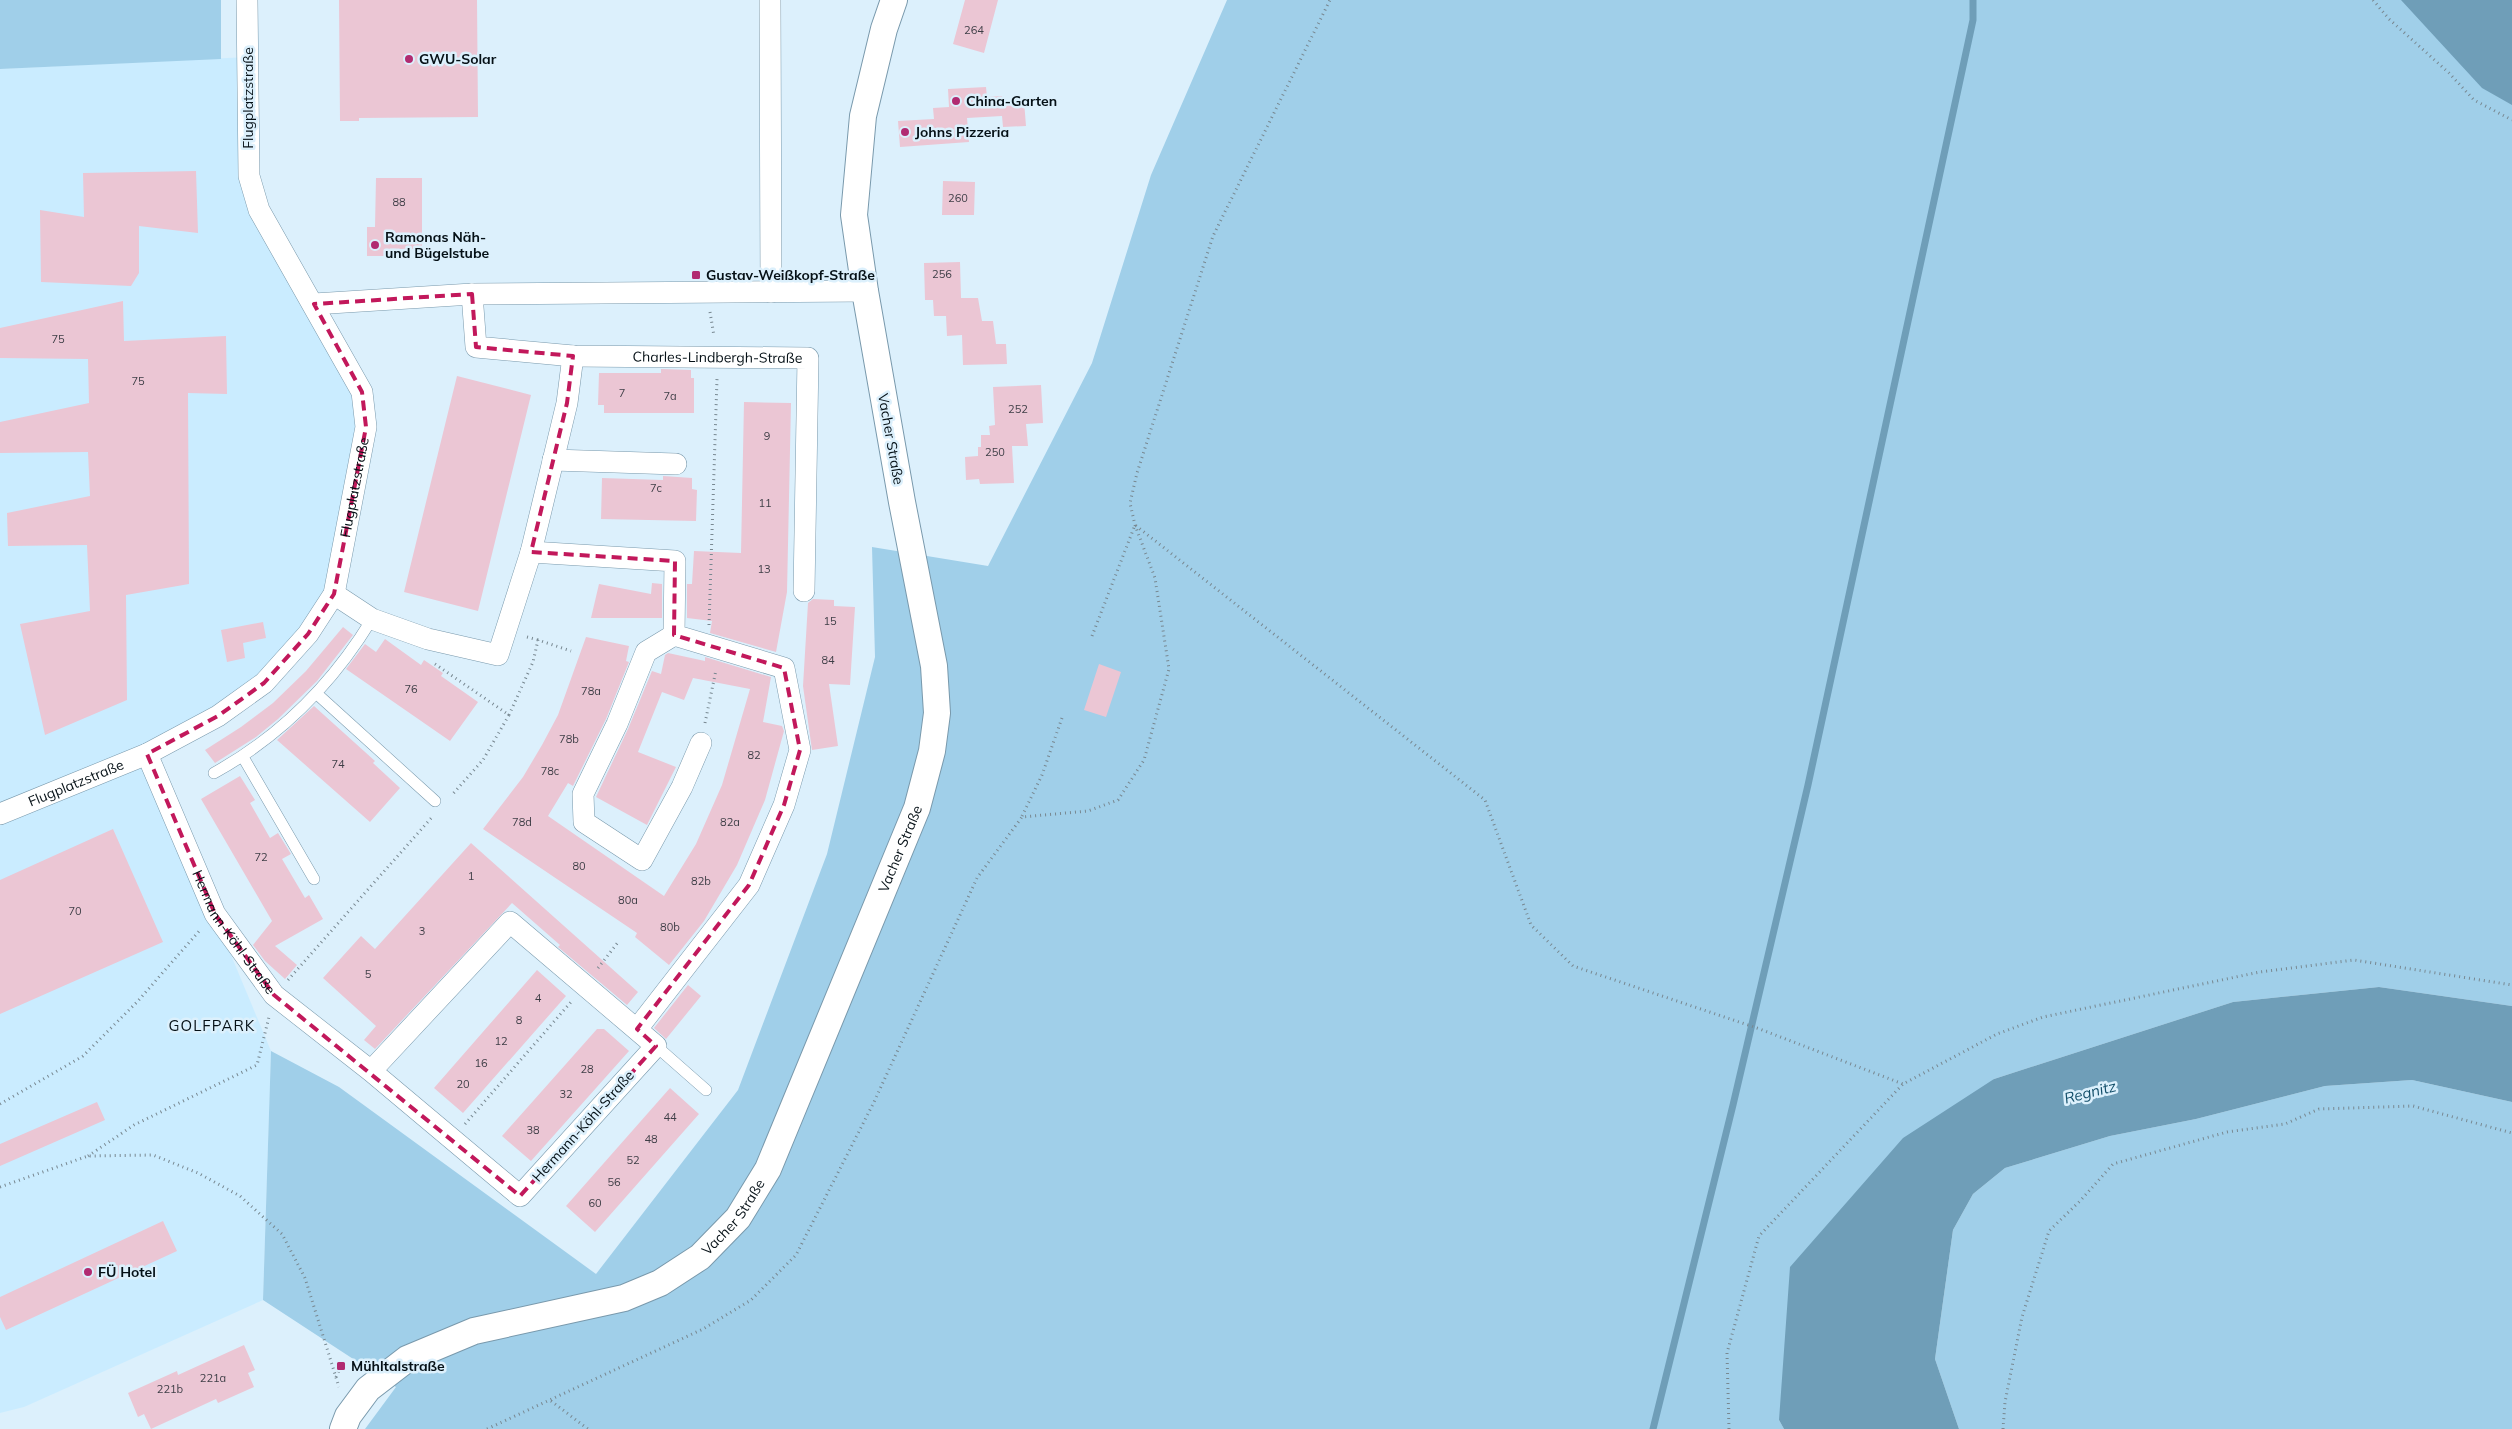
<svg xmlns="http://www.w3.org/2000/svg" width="2512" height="1429" viewBox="0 0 2512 1429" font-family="Mulish,sans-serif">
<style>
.built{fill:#caecff}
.green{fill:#a0cfe9}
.water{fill:#6f9eb8}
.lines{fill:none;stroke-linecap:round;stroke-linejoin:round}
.stream{stroke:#6f9eb8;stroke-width:7}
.building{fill:#ebc6d4}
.service-casing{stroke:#7999ac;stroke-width:12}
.minor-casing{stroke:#7999ac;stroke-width:22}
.tertiary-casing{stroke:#7999ac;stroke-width:28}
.path{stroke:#788891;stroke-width:3;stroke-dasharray:1 4;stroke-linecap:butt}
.service{stroke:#fff;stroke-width:11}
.minor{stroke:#fff;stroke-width:21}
.tertiary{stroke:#fff;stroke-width:26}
.marked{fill:none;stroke:#c2185b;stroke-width:4;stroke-dasharray:10 6;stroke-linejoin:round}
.poi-dot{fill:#b12b71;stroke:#dcf0fc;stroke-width:2}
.labels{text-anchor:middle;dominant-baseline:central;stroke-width:5;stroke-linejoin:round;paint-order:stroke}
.number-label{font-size:11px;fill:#3e3e46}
.poi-label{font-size:14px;font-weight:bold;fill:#051016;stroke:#dcf0fc;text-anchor:start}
.street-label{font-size:14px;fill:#051016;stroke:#dcf0fc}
.neighbourhood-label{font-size:15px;letter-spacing:1px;fill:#051016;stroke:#dcf0fc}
.water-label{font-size:15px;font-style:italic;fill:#124e69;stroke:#dcf0fc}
</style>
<rect width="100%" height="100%" fill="#dcf0fc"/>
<!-- built -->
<path class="built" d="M248,57L249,176L362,392L334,594L264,683L147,754L271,1051L263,1300L24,1407L0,1413V69Z"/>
<!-- green -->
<path class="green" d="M0,0H221V59L0,69Z
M1227,0H2512V1006L2379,987L2233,1002L1994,1079L1779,1420L1784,1429H365L396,1387L263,1300L271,1051L339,1087L596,1274L738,1090L827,854L875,657L872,547L988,566L1092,363L1151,175Z
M2412,1080L2512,1102V1429H1959L1935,1359L1953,1230L1973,1194L2005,1168L2110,1136L2196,1119L2325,1086Z"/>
<!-- water -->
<path class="water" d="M2401,0H2512V105L2482,88Z
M2379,987L2512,1006V1102L2412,1080L2325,1086L2196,1119L2110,1136L2005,1168L1973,1194L1953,1230L1935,1359L1959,1429H1784L1779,1420L1790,1267L1903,1138L1994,1079L2233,1002Z"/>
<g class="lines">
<!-- stream -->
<path class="stream" d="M1653,1429L1733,1105L1808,785L1973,20V0"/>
</g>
<!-- building -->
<path class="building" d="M339,0H477L478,117L359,118V121H340Z
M965,0H998L984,53L953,44Z
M986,87L987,97L1002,96L1003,103L1024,101L1026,126L1003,127L1002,116L967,118L969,142L900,147L898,121L934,119L933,108L949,107L948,89Z
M196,171L198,233L139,226V273L131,286L41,282L40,210L84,217L83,173Z
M376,178H422V249H394V256H367V227H375Z
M943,181L975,182L974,215H942Z
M960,262L961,298H978L982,321H993L996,344H1006L1007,364L963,365L962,335L947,336L946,316H934L933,300H925L924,263Z
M123,301L124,341L226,336L227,394L188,393L189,584L126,595L127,700L45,735L20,624L90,611L87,545L8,546L7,513L90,496L88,452L0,453V422L89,403L88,359L0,358V328Z
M661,369L691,370V378H694V413H604V405H598L599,373H661Z
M457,376L531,395L478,611L404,592Z
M1041,385L1043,423L1026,424L1028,446H1012L1014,483L980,484L979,479L966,480L965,457L978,456V447H981V435H990L989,426L995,425L993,387Z
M744,402L791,403L787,592L776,652L710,633L712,621L687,618V584H692L694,551L741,553Z
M663,476L692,478V489L697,490L696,521L601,519L602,478L663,480Z
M652,583L662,584V618H591L599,584L651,594Z
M813,599L834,600V606L855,607L850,685L829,684L838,746L812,750L803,686L808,603Z
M263,622L266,638L243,643L245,658L227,662L221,630Z
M343,627L353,635L317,681L278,719L256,737L215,763L205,750L241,727L273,703L306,671Z
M586,637L629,646L626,661L629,662L606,719L573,786L568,783L548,816L664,896L696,844L722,785L750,689L693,678L684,700L662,692L638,752L676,767L647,825L596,797L628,729L652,671L661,674L665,655L668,653L705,661V657L771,677L763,722L782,726L784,731L765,800L737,865L704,921L669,965L635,937L637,933L483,829L523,777L542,745L558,715Z
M385,639L421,665L424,660L443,673L441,676L478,702L450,741L346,669L365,644L376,652Z
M1099,664L1121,672L1106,717L1084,710Z
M314,706L375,761L373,763L400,788L370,822L277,740Z
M240,776L255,800L250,803L270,838L278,833L291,854L282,859L305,898L309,895L323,919L275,946L297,965L285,979L265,961L253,945L272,921L201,799Z
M113,829L163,942L0,1014V880Z
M471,843L638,992L627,1005L558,947L560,945L512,903L375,1049L364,1040L376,1026L323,978L361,936L375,949Z
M537,970L566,996L463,1113L434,1088Z
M688,985L701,996L666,1039L654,1028Z
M597,1029H604L629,1051L531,1161L502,1136Z
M670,1088L699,1114L595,1232L566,1206Z
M97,1102L105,1120L0,1166V1144Z
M163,1221L177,1251L6,1330L0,1317V1297Z
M244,1345L255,1370L248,1373L254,1387L218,1403L216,1399L151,1429L144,1414L138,1417L128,1393L177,1371L178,1375Z"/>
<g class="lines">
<defs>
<path id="service" d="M317,694L435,801
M243,757L314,879
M214,773C281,736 333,683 372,619
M656,1046L706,1090"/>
<g id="minor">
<path d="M770,0L771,292"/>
<path id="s1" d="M472,294L476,347L573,356L808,358L804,591"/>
<path d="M314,304L472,294L865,291"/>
<path d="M553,460L676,464"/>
<path d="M531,552L567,403L573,356"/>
<path d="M334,594L372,619L428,639L498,655L531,552L675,561L674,635L784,668L800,750L784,805L749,885L637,1029"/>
<path d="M674,635L646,652L617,724L583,794L584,822L642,860L682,787L701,743"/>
<path id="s2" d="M147,754L215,914L274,995L371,1071L510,922L656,1046L520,1196L371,1071"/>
<path id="s3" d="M0,814L147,754L218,716L264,683L308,634L334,594L366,427L362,392L259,210L249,176L247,0"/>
</g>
<g id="tertiary">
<path id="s4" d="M343,1429L348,1416L368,1389L407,1359L474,1331L624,1298L660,1283L700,1257L738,1218L768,1169L917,808L932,751L937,713L934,666L902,502L865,291L854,215L863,116L884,29L894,0"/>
</g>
</defs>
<!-- service casing -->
<use href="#service" class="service-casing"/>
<!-- minor casing -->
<use href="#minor" class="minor-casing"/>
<!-- tertiary casing -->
<use href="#tertiary" class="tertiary-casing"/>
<!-- path -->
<path class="path" d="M2373,0L2389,19L2449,73L2474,100L2512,120
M710,312L714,336
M709,625L717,379
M1092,636L1135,525L1485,800L1531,925L1573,966L1757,1028L1903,1084
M527,637L538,640
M435,664L509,715L483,760L451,796
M509,715L533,662L538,640L571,651
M705,723L716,670
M1022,816L1042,775L1063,715
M598,968L619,941
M288,980L433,816
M0,1104L83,1056L137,1002L201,929
M465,1124L571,1002
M88,1156L134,1125L257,1065L269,1017
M0,1187L88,1156L153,1155L198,1173L240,1196L282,1234L305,1278L339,1387
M336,1377L341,1366
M551,1401L588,1429
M487,1429L703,1329L751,1300L796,1255L874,1102L977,878L1022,817L1088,811L1118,800L1144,760L1169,669L1155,578L1135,525L1130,503L1137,473L1213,236L1330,0
M1729,1429L1727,1353L1759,1236L1903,1084L1997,1034L2043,1017L2260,972L2354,960L2512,985
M2003,1429L2005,1402L2022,1317L2049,1231L2081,1200L2113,1164L2227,1132L2285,1124L2319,1109L2413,1106L2512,1133"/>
<!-- service -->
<use href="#service" class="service"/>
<!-- minor -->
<use href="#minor" class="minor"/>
<!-- tertiary -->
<use href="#tertiary" class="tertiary"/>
</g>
<!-- marked area -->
<path class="marked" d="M472,294L476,347L573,356L567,403L531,552L675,561L674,635L784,668L800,750L784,805L749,885L637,1029L656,1046L520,1196L274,995L215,914L147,754L218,716L264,683L308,634L334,594L366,427L362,392L314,304Z"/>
<!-- markers -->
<g class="poi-dot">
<circle cx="409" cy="59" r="5"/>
<circle cx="956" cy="101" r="5"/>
<circle cx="905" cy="132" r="5"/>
<circle cx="375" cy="245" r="5"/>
<rect x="691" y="270" width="10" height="10" rx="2.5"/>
<circle cx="88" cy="1272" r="5"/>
<rect x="336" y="1361" width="10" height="10" rx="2.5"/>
</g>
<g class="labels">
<!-- number labels -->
<g class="number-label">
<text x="974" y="30">264</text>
<text x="958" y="198">260</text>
<text x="399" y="202">88</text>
<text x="942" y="274">256</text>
<text x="58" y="339">75</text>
<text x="138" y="381">75</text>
<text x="622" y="393">7</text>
<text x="670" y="396">7a</text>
<text x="1018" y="409">252</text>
<text x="767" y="436">9</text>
<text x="995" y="452">250</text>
<text x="656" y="488">7c</text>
<text x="765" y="503">11</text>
<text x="764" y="569">13</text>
<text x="830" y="621">15</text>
<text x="828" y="660">84</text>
<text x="411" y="689">76</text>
<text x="591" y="691">78a</text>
<text x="569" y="739">78b</text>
<text x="754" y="755">82</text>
<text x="338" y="764">74</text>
<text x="550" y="771">78c</text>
<text x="522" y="822">78d</text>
<text x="730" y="822">82a</text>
<text x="261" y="857">72</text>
<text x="579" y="866">80</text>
<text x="471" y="876">1</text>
<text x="701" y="881">82b</text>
<text x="628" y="900">80a</text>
<text x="75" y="911">70</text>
<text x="670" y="927">80b</text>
<text x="422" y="931">3</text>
<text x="368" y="974">5</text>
<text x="538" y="998">4</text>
<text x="519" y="1020">8</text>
<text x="501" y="1041">12</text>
<text x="481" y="1063">16</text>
<text x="587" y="1069">28</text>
<text x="463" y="1084">20</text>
<text x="566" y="1094">32</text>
<text x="670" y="1117">44</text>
<text x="533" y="1130">38</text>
<text x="651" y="1139">48</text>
<text x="633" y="1160">52</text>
<text x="614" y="1182">56</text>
<text x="595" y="1203">60</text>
<text x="213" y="1378">221a</text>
<text x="170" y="1389">221b</text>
</g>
<!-- poi labels -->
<g class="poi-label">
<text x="419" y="59">GWU-Solar</text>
<text x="966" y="101">China-Garten</text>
<text x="915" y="132">Johns Pizzeria</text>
<text x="385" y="237">Ramonas Näh-<tspan x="385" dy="16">und Bügelstube</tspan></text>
<text x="706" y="275">Gustav-Weißkopf-Straße</text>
<text x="98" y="1272">FÜ Hotel</text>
<text x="351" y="1366">Mühltalstraße</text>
</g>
<!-- street labels -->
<g class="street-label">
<text transform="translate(248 98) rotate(-90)">Flugplatzstraße</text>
<text stroke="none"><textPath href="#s1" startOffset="295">Charles-Lindbergh-Straße</textPath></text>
<text transform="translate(891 439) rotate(80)">Vacher Straße</text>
<text stroke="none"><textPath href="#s3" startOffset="518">Flugplatzstraße</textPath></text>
<text stroke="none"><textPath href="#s3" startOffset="82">Flugplatzstraße</textPath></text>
<text stroke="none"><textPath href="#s4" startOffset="868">Vacher Straße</textPath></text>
<text stroke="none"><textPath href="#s2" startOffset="199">Hermann-Köhl-Straße</textPath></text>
<text transform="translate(583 1126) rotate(-48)">Hermann-Köhl-Straße</text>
<text stroke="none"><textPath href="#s4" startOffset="462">Vacher Straße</textPath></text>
</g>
<!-- neighbourhood labels -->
<g class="neighbourhood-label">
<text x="212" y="1025">GOLFPARK</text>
</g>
<!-- water labels -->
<g class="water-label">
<text transform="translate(2090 1092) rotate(-14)">Regnitz</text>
</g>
</g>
</svg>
